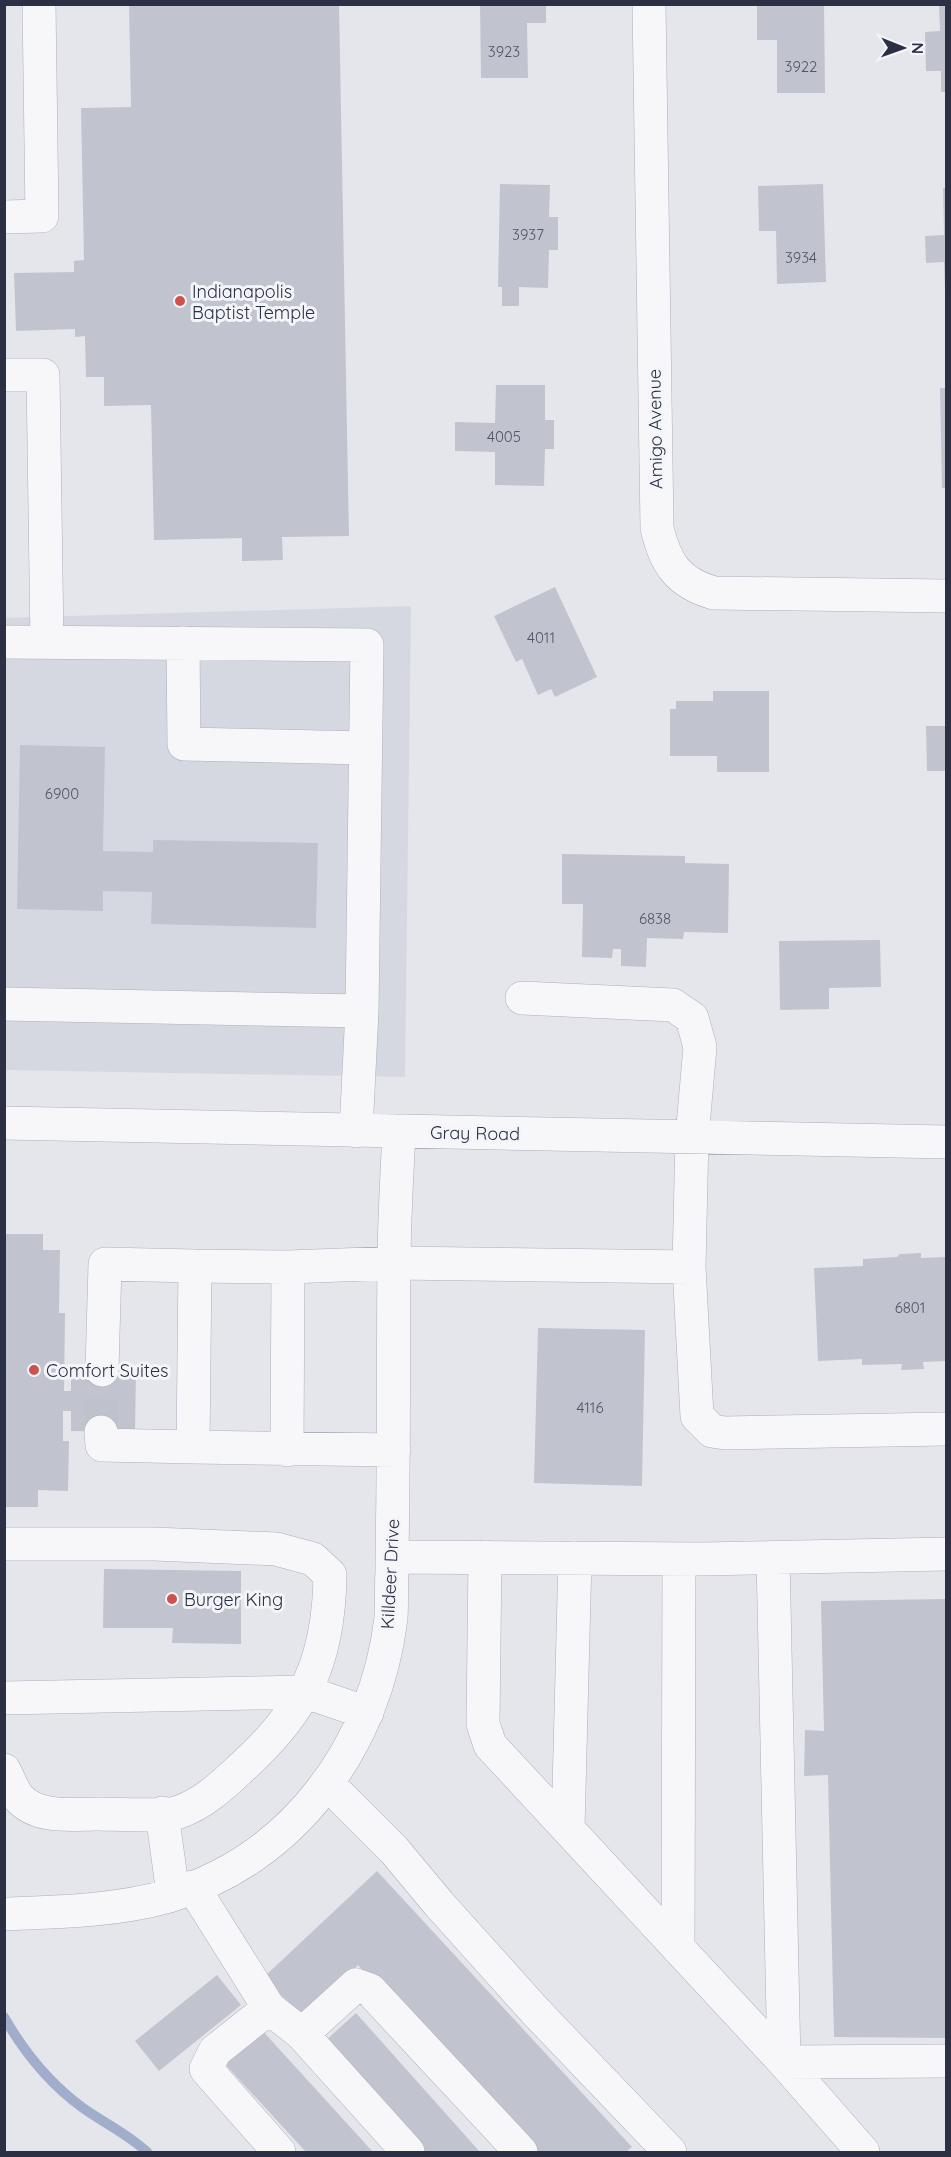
<svg xmlns="http://www.w3.org/2000/svg" width="951" height="2157" viewBox="0 0 951 2157" font-family="Quicksand,sans-serif">
<style>
.built{fill:#d6d8e1}
.lines{fill:none;stroke-linecap:round;stroke-linejoin:round}
.stream{stroke:#a0adcb;stroke-width:10}
.building{fill:#c1c4ce}
.minor-tunnel{stroke:#bfc2ca;stroke-width:33;stroke-dasharray:33 16;stroke-linecap:butt}
.minor-casing{stroke:#adafba;stroke-width:34}
.minor{stroke:#f7f7fa;stroke-width:33}
.poi-dot{fill:#cd514d;stroke:#f4f5f9;stroke-width:2}
.labels{text-anchor:middle;dominant-baseline:central;stroke-width:6;stroke-linejoin:round;paint-order:stroke}
.number-label{font-size:15px;fill:#515566}
.poi-label{font-size:18px;fill:#2c3044;stroke:#f4f5f9;text-anchor:start}
.street-label{font-size:18px;fill:#2c3044;stroke:#f4f5f9}
</style>
<rect width="100%" height="100%" fill="#e4e6ec"/>
<!-- built -->
<path class="built" d="M411,606L405,1077L5,1070L4,618Z"/>
<g class="lines">
<!-- stream -->
<path class="stream" d="M4,2017C24,2052 50,2084 83,2108C104,2123 128,2134 147,2152"/>
</g>
<!-- building -->
<path class="building" d="M129,4H339L349,536L282,537L283,560L242,561V538L154,540L151,405L104,406V377H86L85,336L75,337V329L16,331L14,273L74,272V261L84,260L81,108L131,107Z
M480,4H546V23H527L528,78H481Z
M757,4H824L825,93H777V40H757Z
M939,5H946V92H941V71H926L925,32L940,31Z
M500,184L550,185L549,217H558V250H549L548,288L519,287V306H502V287H498Z
M823,184L826,282L777,284L776,231H759L758,186Z
M943,188H946V292H945L944,262L926,263L925,236L944,235Z
M496,385H545V420H554V449H545L544,486L495,485V452L455,451V422L495,423Z
M940,388H946V488H942Z
M555,587L597,677L555,697L551,689L538,695L522,659L516,662L494,616Z
M713,691H769V772H717V756H670V709H676V701H713Z
M926,726H946V771H927Z
M20,745L105,747L103,851L153,852V840L318,843L316,928L151,924L152,892L103,891V911L17,909Z
M562,854L685,856V863L729,864L728,933L684,932L683,939L647,938L646,967L621,966V949H613L612,958L582,957L583,904H562Z
M880,940L881,987L829,988V1009L780,1010L779,941Z
M4,1234H43V1250H60L59,1313H65L64,1391H71V1370L136,1371L135,1432L71,1431V1411H63V1441H69L68,1491L38,1490V1507H4Z
M921,1253V1258L946,1257V1361L923,1362L924,1369L901,1370L902,1364L862,1365V1359L818,1361L814,1268L863,1266V1259L897,1257L900,1254Z
M538,1328L645,1330L642,1486L534,1483Z
M104,1569L241,1571V1644L172,1643L173,1628H103Z
M946,1599V2038L834,2037L828,1775L804,1776L805,1730L824,1731L821,1601Z
M377,1871L632,2147L626,2152H532L358,1965L302,2017L264,1977Z
M217,1975L241,2005L159,2071L135,2041Z
M356,2013L480,2152H422L324,2042Z
M260,2028L373,2152H306L223,2062Z"/>
<g class="lines">
<!-- minor-tunnel -->
<path class="minor-tunnel" d="M101,1432L102,1370"/>
<defs>
<path id="minor" d="M649,4L657,528C665,563 678,583 714,593L946,596
M4,217L42,216L39,4
M4,375H43L47,642
M4,642L367,645L362,1011
M183,643L184,744L365,748
M4,1004L362,1011L356,1131
M4,1123L946,1142
M689,1267L697,1416L712,1431L725,1433L946,1429
M102,1370L105,1264L195,1266
M101,1432L102,1445L193,1447
M287,1450L288,1267
M394,1450L193,1447L195,1266L288,1267L394,1263L689,1267L692,1137L700,1047L692,1018L673,1005L522,998
M4,1544H154L276,1549L313,1559L330,1575C329,1663 304,1712 239,1770C221,1787 202,1804 179,1812C167,1817 114,1814 97,1814C72,1814 38,1819 19,1798C13,1791 9,1779 4,1770
M392,1557L703,1559L946,1554
M485,1557L483,1724L490,1745L784,2062L946,2061
M773,1557L784,2062L863,2152
M4,1698L306,1692L367,1713
M328,1784L394,1850L439,1904L537,2013L670,2152
M162,1813L173,1894
M568,1829L575,1558
M193,1887L269,2008L302,2034L356,1985L370,1990L521,2152
M4,1914C60,1912 115,1911 169,1896C294,1859 376,1745 391,1618C392,1602 391,1586 392,1571C392,1538 393,1506 393,1473C394,1404 393,1335 394,1266C394,1221 397,1176 399,1131
M678,1948L679,1559
M269,2008L215,2051L206,2069L279,2152
M300,2032L408,2152"/>
</defs>
<!-- minor casing -->
<use href="#minor" class="minor-casing"/>
<!-- minor -->
<use href="#minor" class="minor"/>
</g>
<!-- markers -->
<g class="poi-dot">
<circle cx="180" cy="301" r="6"/>
<circle cx="34" cy="1370" r="6"/>
<circle cx="172" cy="1599" r="6"/>
</g>
<g class="labels">
<!-- number labels -->
<g class="number-label">
<text x="504" y="51">3923</text>
<text x="801" y="66">3922</text>
<text x="528" y="234">3937</text>
<text x="801" y="257">3934</text>
<text x="504" y="436">4005</text>
<text x="541" y="637">4011</text>
<text x="62" y="793">6900</text>
<text x="655" y="918">6838</text>
<text x="910" y="1307">6801</text>
<text x="590" y="1407">4116</text>
</g>
<!-- poi labels -->
<g class="poi-label">
<text x="192" y="291">Indianapolis<tspan x="192" dy="21">Baptist Temple</tspan></text>
<text x="46" y="1370">Comfort Suites</text>
<text x="184" y="1599">Burger King</text>
</g>
<!-- street labels -->
<g class="street-label">
<text transform="translate(655 429) rotate(-91)">Amigo Avenue</text>
<text transform="translate(475 1133) rotate(1)">Gray Road</text>
<text transform="translate(390 1574) rotate(-87)">Killdeer Drive</text>
</g>
</g>
<!-- border -->
<rect width="951" height="2157" fill="none" stroke="#2c3044" stroke-width="12"/>
<!-- north arrow -->
<g transform="translate(903 48) rotate(91)" stroke="#f4f5f9" stroke-width="4.5" paint-order="stroke">
<path d="M0-4.5L10 22L0 15L-10 22Z" fill="#2c3044"/>
<text y="-9" font-size="16" font-weight="bold" text-anchor="middle" fill="#2c3044">N</text>
</g>
</svg>
